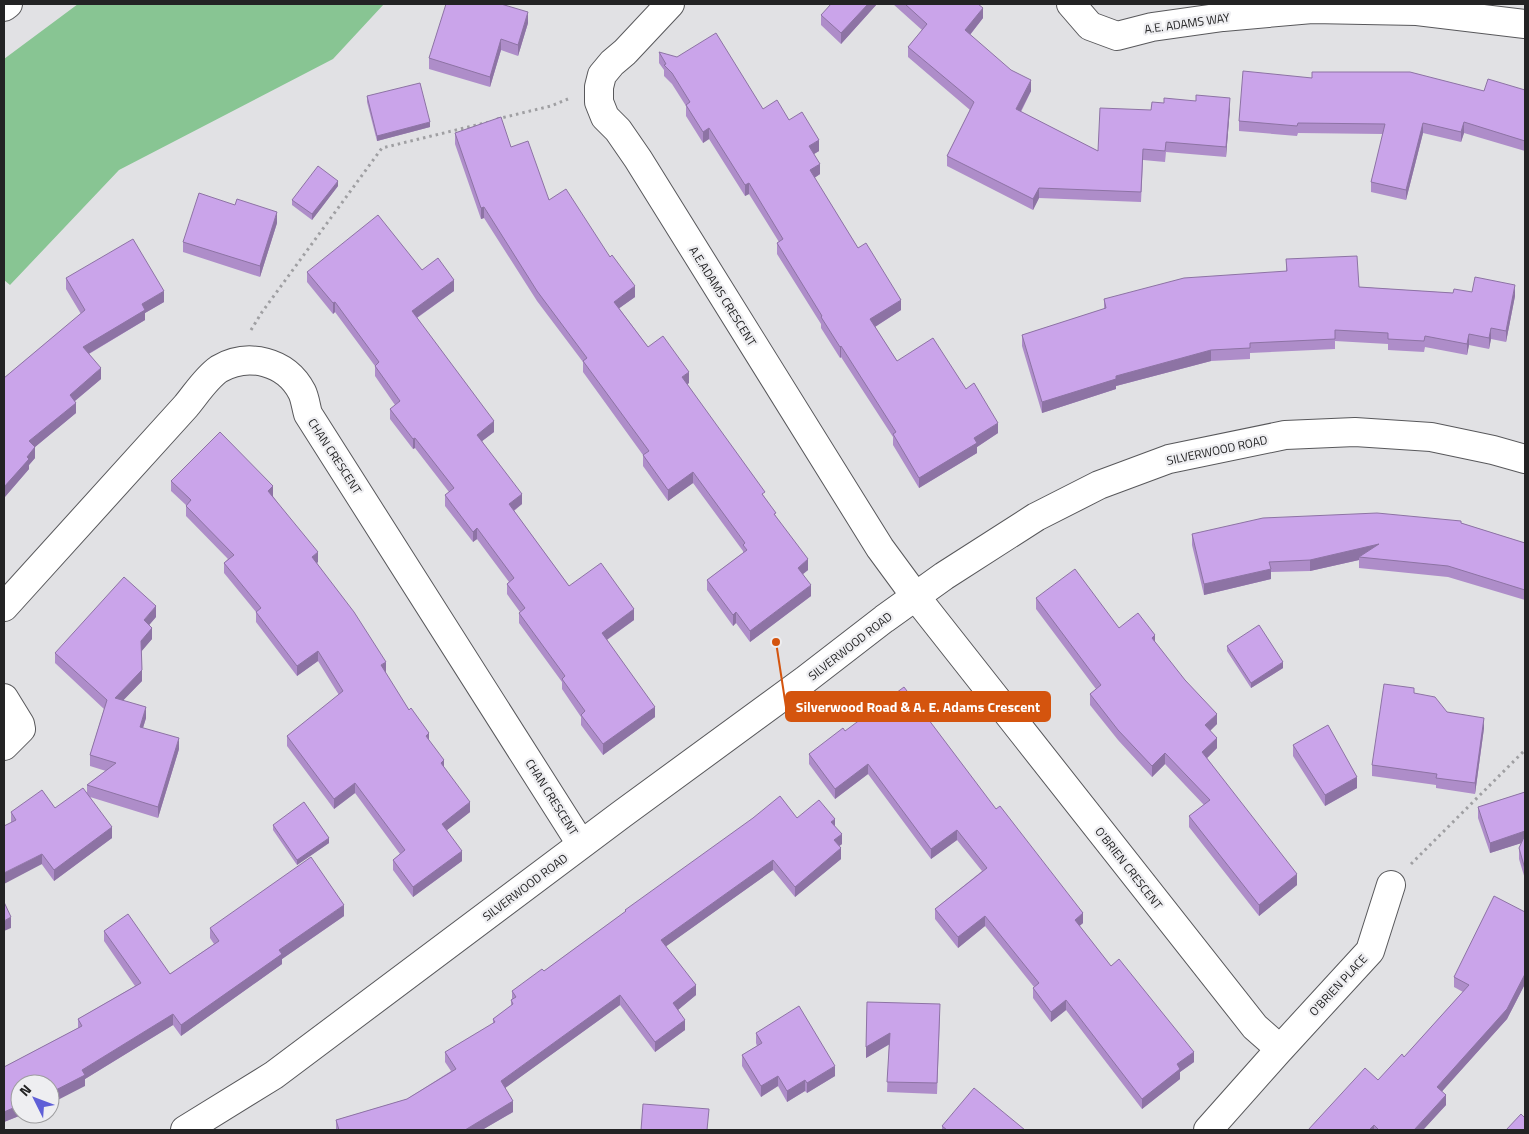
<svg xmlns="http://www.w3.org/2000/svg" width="1529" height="1134" viewBox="0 0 1529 1134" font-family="'Titillium Web',sans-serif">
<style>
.green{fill:#88c593}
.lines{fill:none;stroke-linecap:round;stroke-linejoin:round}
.minor-casing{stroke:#58585b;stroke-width:30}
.tertiary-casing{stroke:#58585b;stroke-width:30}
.path{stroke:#9f9fa2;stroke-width:3;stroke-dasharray:2.5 4;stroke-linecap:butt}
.minor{stroke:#fff;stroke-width:28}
.tertiary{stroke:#fff;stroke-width:28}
.wall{fill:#ae8dc9}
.shaded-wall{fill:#8d73a4}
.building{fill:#caa4ea;stroke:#8d73a4}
.labels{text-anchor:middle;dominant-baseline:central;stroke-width:4.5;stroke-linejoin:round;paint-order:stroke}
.street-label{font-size:12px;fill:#232324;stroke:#eeeef1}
.leader{fill:none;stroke:#d4540e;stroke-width:2}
.callout-dot{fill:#d4540e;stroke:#eeeef1;stroke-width:2}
.callout{fill:#d4540e;stroke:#d4540e;stroke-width:2}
.callout-label{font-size:14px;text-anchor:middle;font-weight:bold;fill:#fff}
</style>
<rect width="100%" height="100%" fill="#e1e1e4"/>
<!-- green -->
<path class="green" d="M78,4H384L333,59L119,170L10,285L4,280V59Z"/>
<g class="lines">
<defs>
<path id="minor" d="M670,4L625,52L612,63L602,75L599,87V102L605,117L618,130L638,159L880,548L916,597L1255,1027L1280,1049L1208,1130
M1071,4L1090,26L1117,36L1152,27L1223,17L1312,9L1417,11L1525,24
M4,607L186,406C196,394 206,378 219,369C248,352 286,361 302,392C305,398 306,407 308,414L581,844
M4,698L20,724L21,729L4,746
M1280,1049L1370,951L1391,885"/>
<path id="tertiary" d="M4,7L8,4
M185,1130L274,1075L622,814L805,680L884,619L944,576L1036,517L1099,485L1169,459L1285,435L1355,432L1431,437L1493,450L1525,459"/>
</defs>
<!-- minor casing -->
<use href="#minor" class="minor-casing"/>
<!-- tertiary casing -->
<use href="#tertiary" class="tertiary-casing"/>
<!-- path -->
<path class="path" d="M497,119L551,106L568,99
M251,330L262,312L382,148L489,122
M1411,864L1525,750"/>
<!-- minor -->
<use href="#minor" class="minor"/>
<!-- tertiary -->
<use href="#tertiary" class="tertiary"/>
</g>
<!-- wall -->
<path class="wall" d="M877,4L841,44L821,25V15Z
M893,4H978L983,18L970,35L1031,91L1021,112L1098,151L1151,110L1230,108L1226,157L1166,152L1165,162L1143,160L1141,202L1039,198L1033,210L947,166V156L970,110L908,57V47L922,30Z
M528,23L518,56L501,50L490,87L429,69V58Z
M659,52L763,109L789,120L819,151L814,154L820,174L814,178L858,248L901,310L875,327L897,361L966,389L998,433L977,447V453L919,488L893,445V437L841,357L840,358L821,328V324L777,254V243L779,242L749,194L745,196L709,139L703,143L686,116V106L672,84L664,76V70L659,63Z
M1312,78L1484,91L1525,90V151L1464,133L1461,142L1423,133L1406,200L1371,192V182L1383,134L1298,133L1297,136L1239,131V121Z
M367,96L430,127L377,141L367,102Z
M455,133L511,147L549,200L635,297L619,308L648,347L689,383L687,384L765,498L808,570L803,574L811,596L750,642L736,623L733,626L707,590V580L743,553V551L693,483L668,501L643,466V455L583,372V362L537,301L484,218L481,219L455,144Z
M338,186L312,220L292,205V200Z
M277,223L260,277L183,252V242Z
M1286,259L1359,287L1453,293L1472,292L1515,296L1506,342L1491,339L1489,349L1469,345L1467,355L1425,347L1424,352L1388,350V344L1335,341V349L1250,353V359L1211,361L1116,386V389L1042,413L1022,346V335L1104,309V299L1286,271Z
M422,270L454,291L417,318L494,432L482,441L522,504L514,511L569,586L634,620L607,640L655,717L603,755L581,725V717L562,689V682L519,623V613L520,612L507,594V584L509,582L477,539L473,542L445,506V495L449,492L415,448L413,449L390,419V409L395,405L375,376V366L335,312L333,314L307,282V272Z
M66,278L164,302L145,313V320L89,354L101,379L75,401L76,413L35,447V458L29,465V469L4,498V378L81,314L66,289Z
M171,481L273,496L318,562L317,563L385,673L409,710L429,741L470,812L447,830L462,861L413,897L393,870V860L400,854L355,793L334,809L287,746V736L339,695L318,661L297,676L256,622V612L224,573V563L228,559L186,516V505L171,491Z
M1461,523L1525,543V600L1448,577L1359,568V560L1310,571L1271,572V579L1204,595L1192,545V534Z
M1036,598L1119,628L1155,642L1217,724L1210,730L1217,748L1207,758L1297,885L1259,916L1189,827V816L1204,805L1165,764L1152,777L1118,740L1090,705V694L1096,689L1036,609Z
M156,617L149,625L152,639L141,651L142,681L123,700L146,718L143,728L179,749L158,818L90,797L112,838L54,881L11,822V812L55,808L87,792V785L106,771L90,766V755L104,709L55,663V653Z
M1227,646L1283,668L1251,688L1227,651Z
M1414,693L1447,712L1484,728L1475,794L1436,788V785L1372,776V765Z
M845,731L996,809L1083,923L1079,926L1111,966L1194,1062L1180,1072V1079L1142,1109L1066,1010L1051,1022L1033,998V988L1034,987L985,926L958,948L935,919V909L982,871L957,840L931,859L868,774L835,799L809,764V754Z
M1293,745L1357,788L1325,806L1293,756Z
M1525,792V879L1519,859V848L1521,843L1490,853L1478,818V807Z
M797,818L835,826L842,844L839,846L841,859L795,897L773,870L666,946L696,995L678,1010L685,1030L655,1052L620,1005L505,1088L513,1112L482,1130H336V1120L407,1099L451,1071L445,1062V1052L493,1024V1019L511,1006V1000L512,999V991L544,971L625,912V910Z
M273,825L329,843L297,865L273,830Z
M1525,912V984L1507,1019L1442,1091L1446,1105L1423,1130H1308L1378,1080L1404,1057L1463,992L1454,987V977Z
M344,916L282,959V964L181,1036L173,1025L85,1079V1086L20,1084V1114H24L4,1122V1067L78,1028V1019L135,986L104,941V931L170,974L214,944L210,938V928Z
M867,1002L940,1015L937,1094L887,1092L889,1044L866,1058Z
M756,1033L835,1076L807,1093L805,1091L787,1102L778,1086L761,1097L742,1066V1055L757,1046L756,1043Z
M942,1126L1025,1130H942Z"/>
<!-- shaded-wall -->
<path class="shaded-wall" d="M868,4H877L841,44V33Z
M983,8V18L965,41V30Z
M528,12V23L518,56V45Z
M501,39V50L490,87V77Z
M1031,80V91L1016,120V109Z
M1230,98V108L1226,157V147Z
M430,122V127L377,141V136Z
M1464,122V133L1461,142V132Z
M1423,123V133L1406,200V190Z
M709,128V139L703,143V132Z
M819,140V151L809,157V146Z
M820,164V174L810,181V170Z
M338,181V186L312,220V214Z
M749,183V194L745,196V185Z
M1039,188V198L1033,210V199Z
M484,207V218L481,219V208Z
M277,212V223L260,277V266Z
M454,280V291L412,321V311Z
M1515,285V296L1506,342V331Z
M635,286V297L614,312V302Z
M164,291V302L145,313V320L83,357V347L142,304Z
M901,300V310L870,330V319Z
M335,302V312L333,314V303Z
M1491,328V339L1489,349V338Z
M1469,334V345L1467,355V344Z
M841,346V357L840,358V347Z
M1211,350V361L1116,386V389L1042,413V402L1116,376Z
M101,368V379L70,405V395Z
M689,372V383L682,388V377Z
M76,403V413L29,452V441Z
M494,421V432L477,445V435Z
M998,423V433L977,447V453L919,488V478L974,438Z
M415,438V448L413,449V439Z
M35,447V458L29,465V469L4,498V487L27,457Z
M693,472V483L668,501V490Z
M273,486V496L268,501V491Z
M522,494V504L509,514V504Z
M477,528V539L473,542V532Z
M1379,544L1359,557V560L1310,571V560Z
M318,552V562L312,567V557Z
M808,559V570L798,578V568Z
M1271,569V579L1204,595V584Z
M811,585V596L750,642V631Z
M156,606V617L144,631V620Z
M634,609V620L602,643V633Z
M736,612V623L733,626V615Z
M152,628V639L141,652V641Z
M1155,635V646L1152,638Z
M318,651V661L297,676V666Z
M386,662V673L381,676V665Z
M1283,662V668L1251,688V683Z
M142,670V681L115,709V698Z
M146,707V718L140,737V727Z
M655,707V717L603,755V744Z
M1217,714V724L1205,736V725Z
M1484,718V728L1475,794V783Z
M429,733V743L426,736Z
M179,738V749L158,818V807Z
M1217,738V748L1202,763V752Z
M1165,753V764L1152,777V766Z
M444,760V771L441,763Z
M868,764V774L835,799V789Z
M1357,777V788L1325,806V795Z
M355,783V793L334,809V799Z
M470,802V812L442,834V824Z
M835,819V829L831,822Z
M112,827V838L54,881V870Z
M957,830V840L931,859V849Z
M1525,831V842L1490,853V843Z
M842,834V844L834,850V840Z
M329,838V843L297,865V860Z
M841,848V859L795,897V887Z
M462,851V861L413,897V887Z
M42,854V864L4,884V873Z
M773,860V870L661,950V940Z
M1297,874V885L1259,916V905Z
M344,905V916L282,959V964L181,1036V1025L279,950Z
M1083,913V923L1075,930V920Z
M985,916V926L958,948V937Z
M11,917V928L4,931V921Z
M1525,974V984L1507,1019L1437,1097V1087Z
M696,985V995L673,1014V1003Z
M620,995V1005L501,1091V1081Z
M1066,1000V1010L1051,1022V1012Z
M173,1014V1025L85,1079V1086L50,1104V1093L82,1070Z
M685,1020V1030L655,1052V1042Z
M890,1033V1044L866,1058V1047Z
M1194,1052V1062L1180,1072V1079L1142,1109V1099L1177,1064Z
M835,1066V1076L807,1093V1083Z
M778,1076V1086L761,1097V1086Z
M805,1080V1091L787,1102V1091Z
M1446,1095V1105L1423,1130H1414Z
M513,1101V1112L482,1130H465Z
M20,1105V1114H24L4,1122V1112Z
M1374,1125V1130H1369Z"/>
<!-- building -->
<path class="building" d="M446,4H501L528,12L518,45L501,39L490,77L429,58Z
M831,4H868L841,33L821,15Z
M905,4H978L983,8L965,30L1011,70L1031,80L1016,109L1098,151L1100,108L1151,110L1152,102L1164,103V98L1196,101V95L1230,98L1226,147L1166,142L1165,151L1143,149L1141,192L1039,188L1033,199L947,156L974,102L908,47L927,24Z
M716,33L763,109L777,100L789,120L802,112L819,140L809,146L820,164L810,170L858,248L866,243L901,300L870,319L897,361L933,338L966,389L974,383L998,423L974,438L977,443L919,478L893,434L896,432L841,346L840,347L821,317L822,316L777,243L783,239L749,183L745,185L709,128L703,132L686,105L690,102L672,73L664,65L666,64L659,52L677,57Z
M1243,71L1312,78V72H1410L1484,91L1488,79L1525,90V141L1464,122L1461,132L1423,123L1406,190L1371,182L1385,124L1298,123L1297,126L1239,121Z
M420,83L430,122L377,136L367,96Z
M501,117L511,147L528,141L549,200L566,189L610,257L612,255L635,286L614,302L648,347L663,336L689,372L682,377L765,492L762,494L776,513L774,514L808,559L798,568L811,585L750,631L736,612L733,615L707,580L747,550L743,545L745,543L693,472L668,490L643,455L649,451L583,361L587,358L537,291L484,207L481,208L455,133Z
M318,166L338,181L312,214L292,200Z
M199,193L235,205L237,199L277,212L260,266L183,242Z
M378,215L422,270L438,258L454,280L412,311L494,421L477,435L522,494L509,504L569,586L601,563L634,609L602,633L655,707L603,744L581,715L585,711L562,679L565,676L519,613L525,608L507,584L514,578L477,528L473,532L445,495L454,488L415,438L413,439L390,409L400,401L375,366L379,362L335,302L333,303L307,272Z
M133,239L164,291L142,304L145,310L83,347L101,368L70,395L76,403L29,441L35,447L27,457L29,459L4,487V378L85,310L66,278Z
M1357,256L1359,287L1453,293L1454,289L1472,292L1475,277L1515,285L1506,331L1491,328L1489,338L1469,334L1467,344L1425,336L1424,341L1388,339V333L1335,330V339L1250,343V348L1211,350L1116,376V379L1042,402L1022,335L1106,308L1104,299L1184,278L1287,271L1286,259Z
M220,432L273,486L268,491L318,552L312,557L354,612L386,662L381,665L409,710L411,708L429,733L426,736L444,760L441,763L470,802L442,824L462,851L413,887L393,860L405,850L355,783L334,799L287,736L343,691L318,651L297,666L256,612L261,608L224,563L234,555L186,506L191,500L171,481Z
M1377,513L1461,521V523L1525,543V590L1448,566L1359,557L1379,544L1310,560L1269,562L1271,569L1204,584L1192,534L1263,518Z
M1075,569L1119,628L1138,613L1155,635L1152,638L1185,680L1217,714L1205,725L1217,738L1202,752L1297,874L1259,905L1189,816L1210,800L1165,753L1152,766L1118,730L1090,694L1101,685L1036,598Z
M124,577L156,606L144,620L152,628L141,641L142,670L115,698L146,707L140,727L179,738L158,807L87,785L116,763L90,755L107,700L55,653Z
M1259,625L1283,662L1251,683L1227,646Z
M1384,684L1414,688V693L1435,697L1447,712L1484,718L1475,783L1436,778L1437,774L1372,765Z
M904,687L996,809L1000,806L1083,913L1075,920L1111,966L1119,959L1194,1052L1177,1064L1180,1069L1142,1099L1066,1000L1051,1012L1033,988L1039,983L985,916L958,937L935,909L987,868L957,830L931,849L868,764L835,789L809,754L843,728L845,731Z
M1328,725L1357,777L1325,795L1293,745Z
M83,788L112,827L54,870L42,854L4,873V826L16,820L11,812L42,790L55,808Z
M1525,792V831L1490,843L1478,807Z
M780,796L797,818L819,800L835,819L831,822L842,834L834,840L841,848L795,887L773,860L661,940L696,985L673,1003L685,1020L655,1042L620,995L501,1081L513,1101L465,1130H339L336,1120L407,1099L456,1069L445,1052L495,1022L493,1019L513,1004L511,1000L516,997L512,991L542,969L544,971L626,911L625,910L753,818Z
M304,802L329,838L297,860L273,825Z
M1525,835V869L1519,848Z
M311,857L344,905L279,950L282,954L181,1025L173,1014L82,1070L85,1075L50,1093V1084H20V1105L4,1112V1067L82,1026L78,1019L141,983L104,931L128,914L170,974L219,941L210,928Z
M1494,896L1525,912V974L1507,1009L1437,1087L1446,1095L1414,1130H1379L1374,1125L1369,1130H1308L1365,1068L1378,1080L1402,1054L1404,1057L1469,985L1454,977Z
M4,902L11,917L4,921Z
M867,1002L940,1004L937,1083L887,1082L890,1033L866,1047Z
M799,1006L835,1066L807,1083L805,1080L787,1091L778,1076L761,1086L742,1055L762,1043L756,1033Z
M974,1088L1025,1130H947L942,1126Z
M643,1104L709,1109L707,1130H641Z
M1521,1114L1525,1118V1130H1506Z"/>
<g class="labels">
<!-- street labels -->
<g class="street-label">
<text transform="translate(1187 23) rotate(-8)">A.E. ADAMS WAY</text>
<text transform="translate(723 296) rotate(58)">A.E.ADAMS CRESCENT</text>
<text transform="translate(1217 450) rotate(-12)">SILVERWOOD ROAD</text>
<text transform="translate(335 456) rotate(57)">CHAN CRESCENT</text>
<text transform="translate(850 646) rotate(-38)">SILVERWOOD ROAD</text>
<text transform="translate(552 797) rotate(58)">CHAN CRESCENT</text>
<text transform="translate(1129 868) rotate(52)">O'BRIEN CRESCENT</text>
<text transform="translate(525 887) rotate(-37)">SILVERWOOD ROAD</text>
<text transform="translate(1338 985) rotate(-47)">O'BRIEN PLACE</text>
</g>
</g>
<!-- callouts -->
<path class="leader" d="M776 642L786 707"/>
<circle class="callout-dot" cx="776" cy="642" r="5"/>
<rect class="callout" x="786" y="692" width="264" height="29" rx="5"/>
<g class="callout-label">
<text x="918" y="712">Silverwood Road &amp; A. E. Adams Crescent</text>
</g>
<!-- border -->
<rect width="1529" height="1134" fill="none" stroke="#232324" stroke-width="10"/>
<!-- north arrow -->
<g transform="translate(35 1099) rotate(312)"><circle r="24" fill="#eeeef1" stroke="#9d9d9f"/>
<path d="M0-4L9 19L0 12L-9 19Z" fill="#5f5fd7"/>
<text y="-8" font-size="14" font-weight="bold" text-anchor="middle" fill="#232324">N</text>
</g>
</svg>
